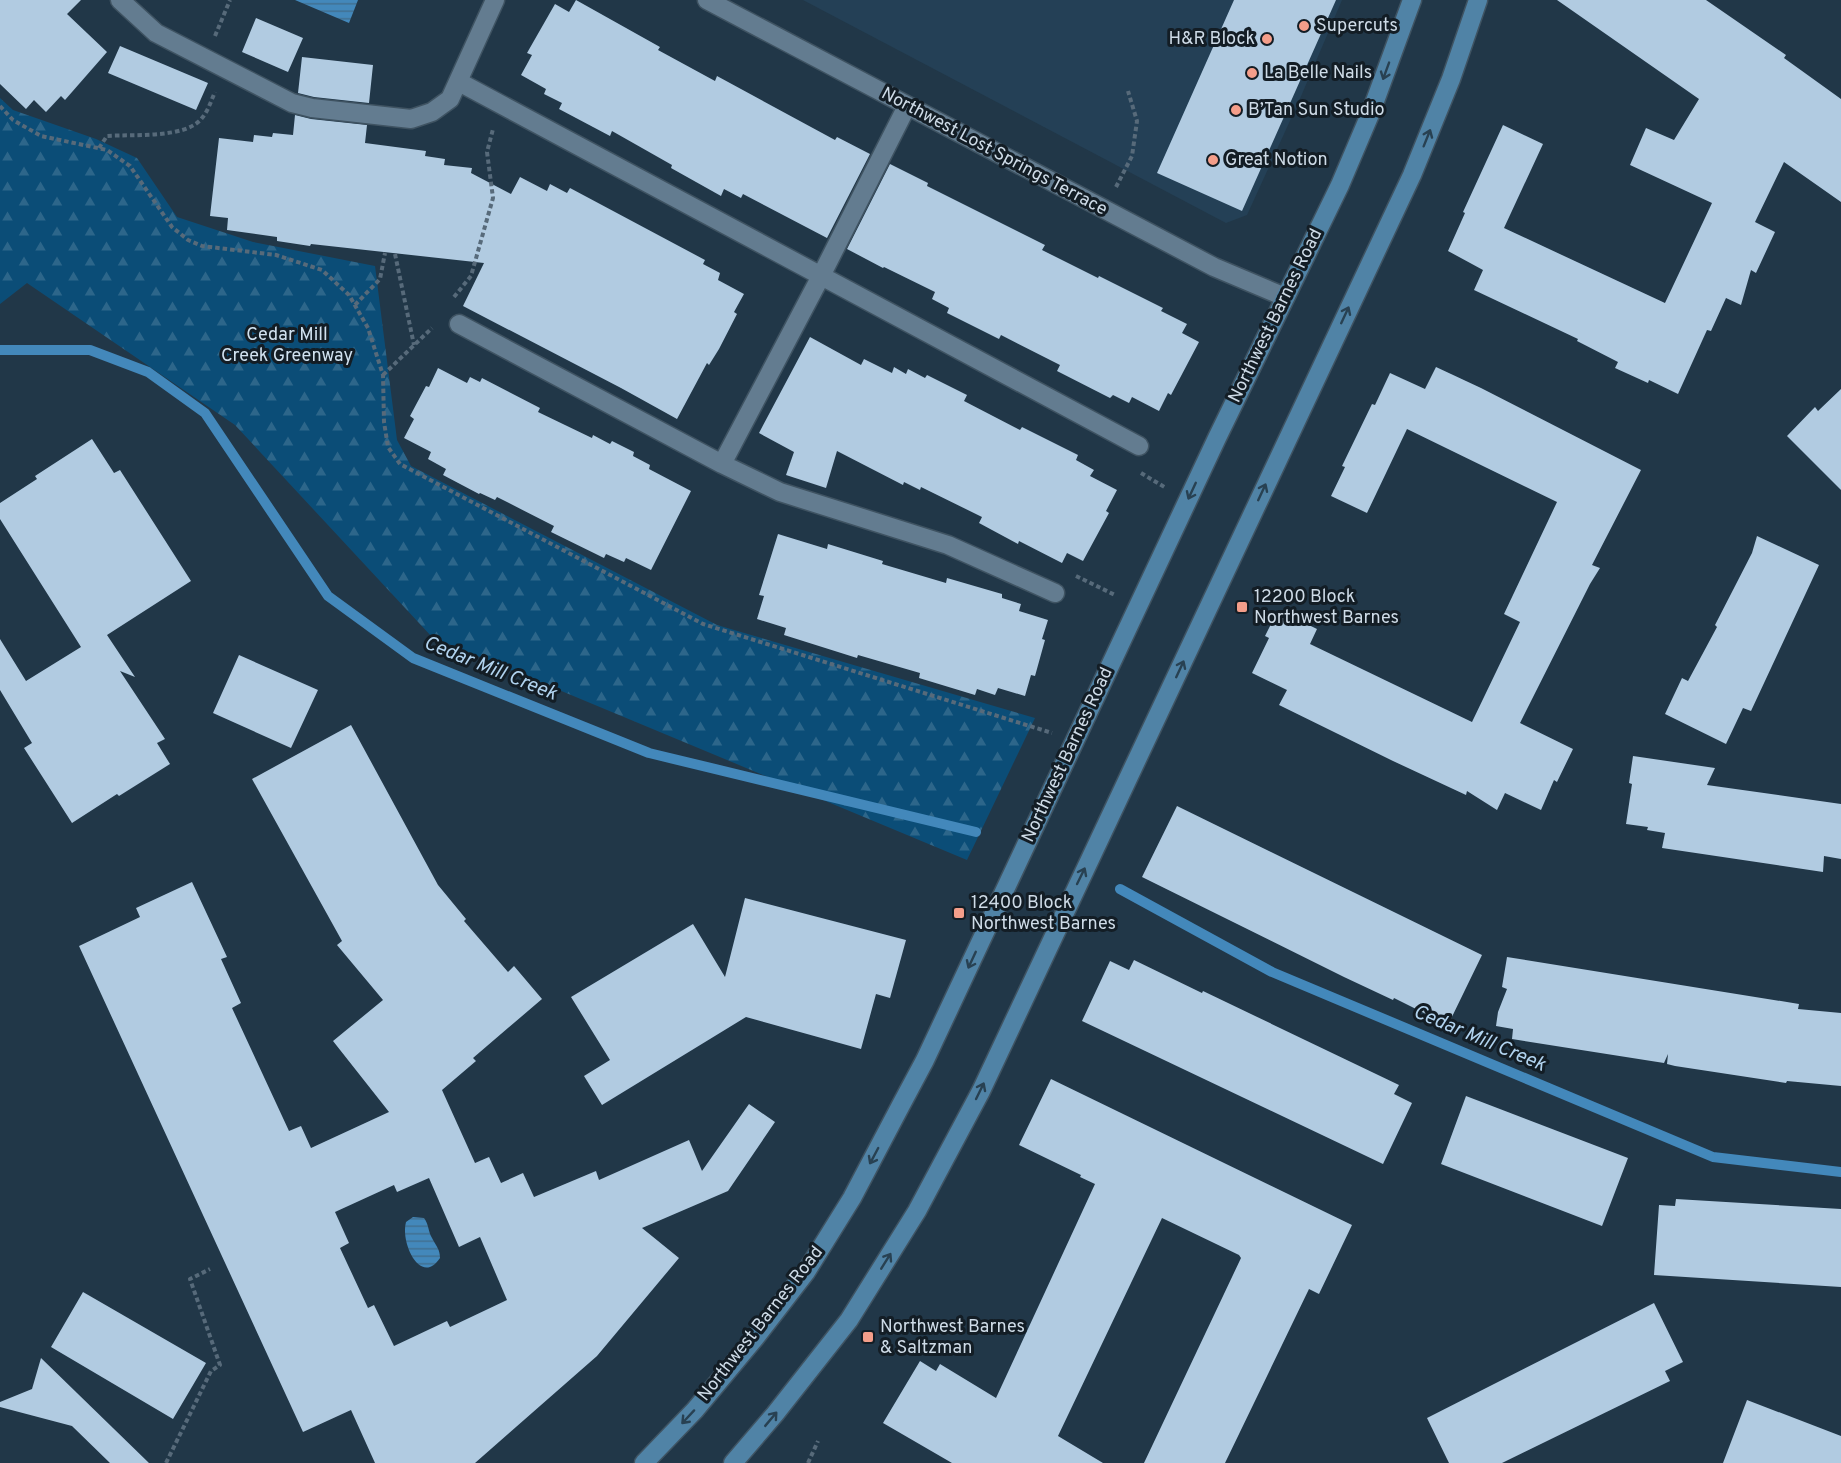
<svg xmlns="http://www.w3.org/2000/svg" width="1841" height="1463" viewBox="0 0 1841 1463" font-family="Overpass,sans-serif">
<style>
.built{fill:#244056}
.forest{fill:url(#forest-firs)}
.water{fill:url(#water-rules)}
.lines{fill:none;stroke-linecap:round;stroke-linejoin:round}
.stream{stroke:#4388bb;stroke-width:10}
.building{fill:#b1cbe1;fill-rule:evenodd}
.service-casing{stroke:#3f5362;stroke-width:21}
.minor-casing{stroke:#3f5362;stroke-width:21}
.secondary-casing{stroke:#3f5362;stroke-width:21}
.path{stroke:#576a7a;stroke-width:4;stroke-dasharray:4.5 3;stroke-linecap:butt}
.service{stroke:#637c90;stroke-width:18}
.minor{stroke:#637c90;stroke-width:18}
.secondary{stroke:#5083a6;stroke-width:18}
.oneway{stroke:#284152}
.poi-dot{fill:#f49e8a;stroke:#131d25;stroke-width:2}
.labels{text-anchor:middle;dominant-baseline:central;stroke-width:6;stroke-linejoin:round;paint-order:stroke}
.poi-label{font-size:18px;fill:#cedbe7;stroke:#131d25;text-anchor:start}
.street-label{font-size:18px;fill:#cedbe7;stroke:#131d25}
.park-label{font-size:18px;fill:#d1e2f0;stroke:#131d25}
.water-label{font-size:20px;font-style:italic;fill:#b1d3ef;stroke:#131d25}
</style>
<defs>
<pattern id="forest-firs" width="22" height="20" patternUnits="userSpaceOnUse" patternTransform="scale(1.5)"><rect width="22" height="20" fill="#0b4d77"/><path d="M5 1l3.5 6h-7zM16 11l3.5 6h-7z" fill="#2d668a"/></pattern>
<pattern id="water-rules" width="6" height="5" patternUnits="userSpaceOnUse" patternTransform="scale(1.5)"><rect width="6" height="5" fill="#4388bb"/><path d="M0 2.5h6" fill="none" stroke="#417092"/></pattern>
</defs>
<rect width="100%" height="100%" fill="#213748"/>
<!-- built -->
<path class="built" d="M803,0H1342L1299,101L1247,215L1226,223Z"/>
<!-- forest -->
<path class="forest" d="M0,98L13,110L96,139L137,158L177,217L253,242L375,266L397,440L411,466L717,625L1035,718L967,860L432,637L235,425L27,283L0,304Z"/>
<!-- water -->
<path class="water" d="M295,0H358L349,23Z
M413,1217L424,1218C429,1225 428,1231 432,1238C436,1246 440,1249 440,1258C421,1287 400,1243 406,1222Z"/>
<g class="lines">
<!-- stream -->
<path class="stream" d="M0,350H90L148,372L205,413L328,596L413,658L649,753L976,832
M1120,889L1272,972L1713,1157L1841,1172"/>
</g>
<!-- building -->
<path class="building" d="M0,0H81L67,14L107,52L65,100L61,96L46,112L34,100L26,109L0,84Z
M576,0L660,47L658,50L715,81L717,76L835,140L837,137L870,154L827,238L743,194L741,198L724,189L721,196L671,168L672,165L612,131L610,136L559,109L562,103L544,94L546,89L521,75L532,55L527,53L555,4L569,12Z
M1234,0H1336L1242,211L1157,173Z
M1557,0H1706L1786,55L1784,58L1841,99V202L1784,162L1755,222L1775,232L1756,273L1751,270L1741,305L1726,298L1711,331L1707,330L1678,394L1649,380L1648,383L1615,368L1618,362L1577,341L1578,339L1474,290L1483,270L1448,251L1465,213L1463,212L1503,125L1543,144L1504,228L1665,303L1712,203L1630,165L1646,128L1674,140L1699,99Z
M256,18L303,38L288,72L242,52Z
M120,46L208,83L196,110L108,73Z
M302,57L373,65L369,103L314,97L298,93Z
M295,115L311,119L367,125L365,143L426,151L425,156L445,159L444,165L472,168L471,173L511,194L520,177L547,191L550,184L567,193L570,188L705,260L703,264L720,273L718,280L744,294L734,312L737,314L719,349L709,365L707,363L677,419L621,388L463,306L484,263L311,244L310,246L277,241V237L227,230L228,218L210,216L219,138L253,142L254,135L272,137L273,133L293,135Z
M890,164L928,183L927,186L1045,245L1042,250L1098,278L1099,276L1163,308L1161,311L1187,324L1182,333L1199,342L1171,395L1168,393L1159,411L1132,397L1129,403L1113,395L1110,398L1057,371L1060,365L1001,335L999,339L947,313L949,308L932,299L935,292L884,267L883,268L847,249Z
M810,337L861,365L864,359L892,373L894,367L906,374L908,369L925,378L927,375L967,395L964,401L1020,430L1022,427L1078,455L1076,460L1094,470L1090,476L1117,490L1106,511L1109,513L1083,561L1067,553L1062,563L1019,541L1018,544L979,523L982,517L921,487L920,490L904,482L903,485L837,451L826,488L786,475L794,452L759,433Z
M1436,367L1481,388L1641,470L1592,565L1600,568L1590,584L1520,723L1573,749L1557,782L1554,780L1541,810L1505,793L1497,810L1467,791L1466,795L1393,761L1279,705L1287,690L1252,673L1269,638L1265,636L1278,610L1317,629L1310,644L1472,722L1520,622L1504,614L1557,502L1407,429L1367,513L1331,496L1345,467L1342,466L1372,404L1375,405L1390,373L1425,389Z
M438,368L467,383L470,377L480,382L482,378L540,408L538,412L592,438L593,435L610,444L612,441L634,452L633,456L650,465L649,469L691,491L651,570L626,558L624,562L606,554L604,558L551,532L554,526L497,497L495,500L480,493L479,494L443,475L446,469L428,459L431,452L404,438L414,419L410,416L426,386L429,387Z
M1841,389V490L1787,436L1815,407L1818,411Z
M92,439L114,473L120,470L191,581L107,635L135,677L120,671L165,739L157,743L170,764L119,796L117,794L72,823L24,748L32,743L0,690V639L26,681L81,647L0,519V503L37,479L35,476Z
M778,534L827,549L828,544L883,561L882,564L946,583L947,578L1002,594V598L1021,604L1019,611L1048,620L1042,639L1045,640L1035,676L1031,675L1025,696L998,688L995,695L977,689L975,695L919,678L920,673L858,655L857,658L784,635L786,628L757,619L764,596L759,595Z
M1757,536L1819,565L1751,711L1743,708L1726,744L1665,714L1682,678L1688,681L1717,627L1715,625L1752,553Z
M239,655L318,690L291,748L213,713Z
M351,725L438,885L466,919L464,921L508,972L514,966L542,999L473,1058L476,1061L442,1090L475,1163L489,1157L501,1183L523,1173L534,1197L596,1171L599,1180L689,1140L702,1171L749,1104L775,1122L728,1191L642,1228L679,1258L597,1356L475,1463H375L351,1410L303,1432L79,946L140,917L136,908L192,882L227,957L221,959L241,1003L232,1008L289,1131L301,1126L311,1148L389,1112L333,1041L383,1000L337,945L342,941L252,779ZM429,1178L459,1247L480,1237L507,1300L450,1327L447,1321L394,1346L374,1305L368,1308L340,1248L349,1243L335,1212L394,1185L397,1192Z
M1633,756L1715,768L1707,785L1841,804V859L1824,856L1823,872L1662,848L1665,833L1647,830L1648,827L1626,824L1632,784L1629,783Z
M1177,806L1482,955L1448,1025L1394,998L1393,1000L1344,977L1142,877Z
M745,898L906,940L890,998L876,994L861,1049L746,1017L602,1105L584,1076L610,1060L571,997L693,924L725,977Z
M1507,957L1799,1004L1798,1009L1841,1013V1086L1787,1081L1786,1083L1675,1066L1667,1064L1668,1054L1664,1063L1512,1039L1513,1029L1496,1026L1498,1012L1507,989L1502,987Z
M1134,960L1202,993L1203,991L1399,1085L1394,1094L1412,1103L1383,1164L1082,1021L1110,961L1129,970Z
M1051,1079L1352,1225L1319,1294L1309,1289L1225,1463H1144L1241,1258L1239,1255L1162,1218L1058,1436L1103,1463H952L883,1423L920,1361L936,1371L940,1364L996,1398L1095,1184L1080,1177L1081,1175L1019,1145Z
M1466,1096L1628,1158L1602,1226L1441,1164Z
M1676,1199L1841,1209V1287L1654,1275L1659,1205L1675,1206Z
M83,1292L206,1363L173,1419L51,1347Z
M1654,1303L1683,1362L1665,1371L1670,1381L1502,1463H1449L1427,1418Z
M41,1358L149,1463H110L72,1426L0,1407V1402L32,1389Z
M1747,1400L1841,1436V1463H1723Z"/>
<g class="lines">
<defs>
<path id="service" d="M120,0L156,33L292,103L312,108L411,119L432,112L450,99L495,0
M459,82L1139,446
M459,324L722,464L780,492L948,545L1055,593
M722,464L821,276L907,106"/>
<path id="minor" d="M707,0L1214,267L1285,297"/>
<path id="secondary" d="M644,1463L695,1410L755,1338L806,1272L852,1198L901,1105L925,1060L1002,896L1217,438L1340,185L1371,112L1412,0
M733,1463L775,1414L849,1320L917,1211L981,1091L1412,175L1451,79L1478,0"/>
</defs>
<!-- service casing -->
<use href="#service" class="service-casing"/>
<!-- minor casing -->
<use href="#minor" class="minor-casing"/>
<!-- secondary casing -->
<use href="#secondary" class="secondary-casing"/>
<!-- path -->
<path class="path" d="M215,36L230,0
M0,106L13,120L41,136L107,150L130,166L172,227L188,240L202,246L276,255L322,270L349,295L368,328L383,375L384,422L388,447L400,464L703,624L1052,733
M99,148L107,136C133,134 186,139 202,118C208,111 211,101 215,92
M1116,187L1132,156L1137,121L1128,91
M395,254L414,345
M454,297L471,276L493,198L487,152L493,129
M355,305L380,279L385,253
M383,375L432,328
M1141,473L1166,488
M1076,576L1115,595
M166,1463L211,1371L220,1365L190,1279L210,1269
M808,1463L818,1441"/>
<!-- service -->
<use href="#service" class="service"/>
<!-- minor -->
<use href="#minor" class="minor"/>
<!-- secondary -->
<use href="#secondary" class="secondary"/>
</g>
<!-- one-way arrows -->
<defs><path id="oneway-shaft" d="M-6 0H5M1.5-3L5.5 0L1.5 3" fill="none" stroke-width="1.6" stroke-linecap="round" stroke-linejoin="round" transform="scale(1.5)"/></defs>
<g class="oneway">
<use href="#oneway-shaft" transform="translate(1386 71) rotate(110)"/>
<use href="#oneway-shaft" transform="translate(1427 138) rotate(-68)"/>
<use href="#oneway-shaft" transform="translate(1345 315) rotate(-65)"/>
<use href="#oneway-shaft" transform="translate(1192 491) rotate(115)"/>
<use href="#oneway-shaft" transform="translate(1262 492) rotate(-65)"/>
<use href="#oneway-shaft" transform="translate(1180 669) rotate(-65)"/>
<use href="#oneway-shaft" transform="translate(1081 876) rotate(-64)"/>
<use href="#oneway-shaft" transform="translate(972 960) rotate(115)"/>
<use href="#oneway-shaft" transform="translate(980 1091) rotate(-64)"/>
<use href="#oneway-shaft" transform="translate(874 1156) rotate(118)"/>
<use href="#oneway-shaft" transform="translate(886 1261) rotate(-58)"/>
<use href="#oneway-shaft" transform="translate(688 1417) rotate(133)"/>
<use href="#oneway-shaft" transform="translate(771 1419) rotate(-50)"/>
</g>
<!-- markers -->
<g class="poi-dot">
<circle cx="1304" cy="26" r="6"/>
<circle cx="1267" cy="39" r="6"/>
<circle cx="1252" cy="73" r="6"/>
<circle cx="1236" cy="110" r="6"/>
<circle cx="1213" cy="160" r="6"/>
<rect x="1236" y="601" width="12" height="12" rx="3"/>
<rect x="953" y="907" width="12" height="12" rx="3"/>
<rect x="862" y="1331" width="12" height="12" rx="3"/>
</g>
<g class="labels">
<!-- poi labels -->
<g class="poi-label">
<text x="1316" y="26">Supercuts</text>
<text x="1255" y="39" text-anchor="end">H&amp;R Block</text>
<text x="1264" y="73">La Belle Nails</text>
<text x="1248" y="110">B’Tan Sun Studio</text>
<text x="1225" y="160">Great Notion</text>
<text x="1254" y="597">12200 Block<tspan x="1254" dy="21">Northwest Barnes</tspan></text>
<text x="971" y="903">12400 Block<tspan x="971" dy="21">Northwest Barnes</tspan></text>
<text x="880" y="1327">Northwest Barnes<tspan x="880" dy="21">&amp; Saltzman</tspan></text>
</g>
<!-- street labels -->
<g class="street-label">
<text transform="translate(994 152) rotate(28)">Northwest Lost Springs Terrace</text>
<text transform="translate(1276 316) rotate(-64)">Northwest Barnes Road</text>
<text transform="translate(1068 755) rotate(-65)">Northwest Barnes Road</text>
<text transform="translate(761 1324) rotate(-52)">Northwest Barnes Road</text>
</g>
<!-- park labels -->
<g class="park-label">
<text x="287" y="335">Cedar Mill<tspan x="287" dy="21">Creek Greenway</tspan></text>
</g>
<!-- water labels -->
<g class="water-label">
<text transform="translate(490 669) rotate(22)">Cedar Mill Creek</text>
<text transform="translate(1479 1039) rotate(23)">Cedar Mill Creek</text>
</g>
</g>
</svg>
